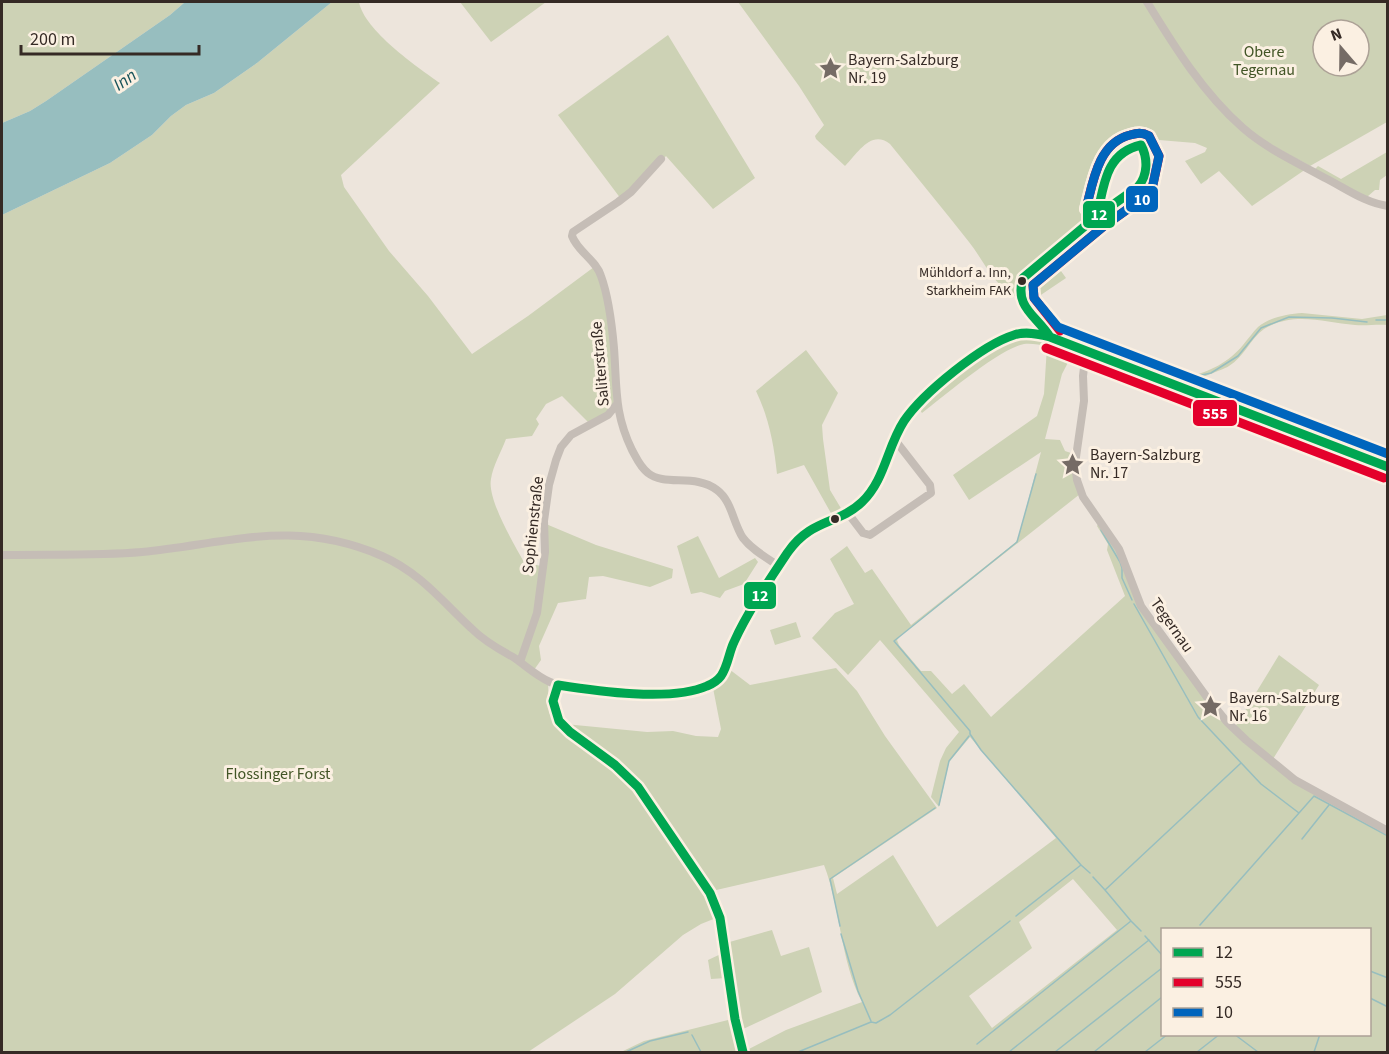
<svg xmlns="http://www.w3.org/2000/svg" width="1389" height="1054" viewBox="0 0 1389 1054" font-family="'Source Sans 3',sans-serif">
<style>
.green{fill:#cdd2b5;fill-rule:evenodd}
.water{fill:#97bebf}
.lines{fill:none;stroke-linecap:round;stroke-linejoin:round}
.stream{stroke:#97bebf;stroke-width:1.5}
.minor{stroke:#c5bdb6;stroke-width:8}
.bus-1-casing{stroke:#fbf0e2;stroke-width:14}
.bus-2-casing{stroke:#fbf0e2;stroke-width:14}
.bus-3-casing{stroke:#fbf0e2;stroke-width:14}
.bus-1{stroke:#00a651;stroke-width:9}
.bus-2{stroke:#e4002b;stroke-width:9}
.bus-3{stroke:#0065bd;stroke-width:9}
.bus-dot{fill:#352a25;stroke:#fbf0e2;stroke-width:2}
.labels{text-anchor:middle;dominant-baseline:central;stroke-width:6;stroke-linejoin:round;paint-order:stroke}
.bus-label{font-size:14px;fill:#352a25;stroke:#fbf0e2;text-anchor:end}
.park-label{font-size:16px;fill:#425526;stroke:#fbf0e2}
.poi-label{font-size:16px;fill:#352a25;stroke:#fbf0e2;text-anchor:start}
.street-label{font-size:16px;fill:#352a25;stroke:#fbf0e2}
.water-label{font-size:18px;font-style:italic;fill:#17535a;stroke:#fbf0e2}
.line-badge{stroke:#fbf0e2;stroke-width:2}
.badge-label{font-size:16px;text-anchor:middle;font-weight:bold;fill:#fff}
</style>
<rect width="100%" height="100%" fill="#ede5dc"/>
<!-- green -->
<path class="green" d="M2,2H185L170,15L46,101L30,111L2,123Z
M332,2H359C364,30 417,67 440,83L341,175L344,187L389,251L428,296L472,354L528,316L594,267C612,309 613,356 614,402C609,413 599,417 588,422L562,396L546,404L536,419L539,424L532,436L506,439C501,452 493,466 491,479C487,499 514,544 524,562L545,567L546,524L596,545L673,569L672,578L650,587L603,576L589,577L586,599L558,603L539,646L541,660L534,670L548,680L549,713L565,724L647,732L673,731L696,736L718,737L721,729L713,688L729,669L750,685L836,668L857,691L885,736L937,808L833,878L837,894L893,855L937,927L1056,838L970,737L949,762L939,807L931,797L940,761L946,748L959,732L880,640L848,675L812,638L835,613L854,604L830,559L847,546L865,573L872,569L911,625L1015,543L1018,539L1041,452L969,500L953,475L1037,416L1044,394L1047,346C1040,345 1031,343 1024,344C999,349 944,396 922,413L918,407L930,395L973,362L1014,338L1037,336L1075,349L1062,374L1045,439L1060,440L1065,451L1074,454L1080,494L901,635L897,640L899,645L921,671H931L952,694L964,684L991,717L1125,596L1107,550L1108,544L1097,526L1099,523L1115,545L1133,589L1209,702L1274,765L1387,832V1052H746L745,1051L786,1030L862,1002C840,960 841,909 824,865L712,891L716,918L701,924L683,935L615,994L528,1052H2V215L110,163L152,135L171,116L186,105L214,93L257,63ZM1073,879L1117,930L992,1028L969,996L1032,948L1019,922ZM1162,930H1370V1034H1162Z
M460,2H546L491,42Z
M738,2H1144L1222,111L1306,169L1252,206L1219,171L1201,184L1185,161L1205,152L1207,148L1195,143L1135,138L1122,143L1111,157L1099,200L1091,218L1034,263L1016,297C994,286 984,261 969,242C943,209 916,176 890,144C871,129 858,153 845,166L816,139L815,136L824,125L799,86Z
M1150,2H1387V122L1310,166C1290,155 1268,144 1249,130C1209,100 1177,44 1150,2ZM1323,30H1359V66H1323Z
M668,35L755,178L713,209L666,156L642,182L621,199L558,115Z
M1387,152V175L1380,180L1379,190H1375L1367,197L1315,169L1318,166L1341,179Z
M1051,257L1066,278L1026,305C1016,282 1035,270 1051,257Z
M1302,313L1362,319L1387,315V325C1377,324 1366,326 1355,325C1324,322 1293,311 1264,329C1250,339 1244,357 1229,366C1219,372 1193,378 1190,387L1083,346L1088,343L1188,376C1209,373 1230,361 1243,345C1248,339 1253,332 1258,327C1270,317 1288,314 1302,313Z
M806,350L838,393L822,425L823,439L830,490L842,510L832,515L804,465L777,474C774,445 769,418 756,391Z
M698,536L719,578L755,558L758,562L744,584L725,591L720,598L701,592L691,594L677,546Z
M796,622L801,637L775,645L770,630Z
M1279,655L1319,685L1273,759L1235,727Z
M772,930L781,956L809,947L822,992L741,1030L731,980L726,978L711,979L708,960L723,953L726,943Z
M732,1019L741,1052H621L644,1041Z"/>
<!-- water -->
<path class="water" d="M185,2H332L257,63L214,93L186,105L171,116L152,135L110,163L2,215V123L30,111L46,101L170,15Z"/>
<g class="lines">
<!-- stream -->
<path class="stream" d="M1376,320H1388
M1094,348L1154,369
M1161,371L1184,379L1211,373L1238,356L1261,328L1289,317L1332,318L1367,322
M1036,474L1017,542L894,641L970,731V734L981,750L1081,865
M1101,530L1120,562L1122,568V578L1132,600
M1134,604L1198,717L1261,784L1299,813L1314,796L1388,836
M939,805L949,761L969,736
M1302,839L1329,805
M1093,877L1105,890L1241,763
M1105,890L1131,921
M1016,916L1081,865L1090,873
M1200,925L1299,813
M840,926L830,879L935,808
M841,934L858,991L871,1021
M1145,936L1162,955
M1370,971L1388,978
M1370,998L1388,1007
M1234,1034L1258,1052
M692,1035L701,1052
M977,1044L1131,921L1141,931
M626,1052L650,1041L688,1032
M798,1052L871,1022L876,1023L890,1015L1010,921
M1009,1052L1149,940
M1055,1052L1162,968
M1094,1052L1162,997
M1145,1052L1168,1034
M1197,1052L1220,1034
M1314,1052L1320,1034"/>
<!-- minor -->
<path class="minor" d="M1147,2C1174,46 1203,93 1243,128C1267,149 1298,163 1325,178C1345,188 1365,203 1388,206
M661,159L631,192L618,202L573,232L572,236C578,252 596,260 601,276C609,298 612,325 614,348C617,388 614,413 632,450C637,459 640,467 648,473C665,487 695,473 717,490C732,501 733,523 743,538C752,550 767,558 779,566
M1050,337L1025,307L1021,299L1020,286L1023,278L1033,267L1097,216
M1086,351L1083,376L1084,401L1075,464L1077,480L1083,497L1119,549L1141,606L1206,696L1227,722L1246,740L1295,780L1388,831
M847,512L863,533L870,535L931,493L930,485L895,440
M2,555C48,554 96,556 142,552C231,543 294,518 382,556C419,572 442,601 471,628C483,640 498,649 513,657C525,665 536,676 550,682C574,693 606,692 632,693C656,694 686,697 708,687C726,678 726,660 733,644C742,622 756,603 769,583C777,571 784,558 793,546C811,519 840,522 862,502C884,480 888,449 903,423C917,398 985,345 1012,336C1025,332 1037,332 1050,337L1388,467
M520,662L537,613L545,552L544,521L549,485L556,460L561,447L571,435L608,415L617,404
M558,685L553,701L559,721L570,732L615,765L638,787L710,893L720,918L735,1019L743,1052"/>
<defs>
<path id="bus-1" d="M1141,145C1148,158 1148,175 1138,187L1097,216C1104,186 1105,153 1141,145Z
M1050,337C1036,315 1014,307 1023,278L1097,216
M558,685C596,691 671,702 707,686C712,684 718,680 721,676C728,666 729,652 734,642C747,613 770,579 788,552C812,518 838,525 862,502C885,480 887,447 904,421C923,393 982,345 1014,335C1026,331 1039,334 1050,337L1388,467
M558,685L553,701L559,721L570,732L615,765L638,787L710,893L720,918L735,1019L743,1052"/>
<path id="bus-2" d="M1060,331L1034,298L1033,285L1104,226L1146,196L1152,189L1159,156L1149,136C1142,132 1137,133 1130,135C1098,143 1093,182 1086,209
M1046,348L1384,478"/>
<path id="bus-3" d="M1086,209C1093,182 1098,143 1130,135C1137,133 1142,132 1149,136L1159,156L1152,189L1146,196L1104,226L1033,285L1034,298L1058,327L1388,454"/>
</defs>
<!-- bus-1 casing -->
<use href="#bus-1" class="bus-1-casing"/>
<!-- bus-2 casing -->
<use href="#bus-2" class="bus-2-casing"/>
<!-- bus-3 casing -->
<use href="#bus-3" class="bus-3-casing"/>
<!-- bus-1 -->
<use href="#bus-1" class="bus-1"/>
<!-- bus-2 -->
<use href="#bus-2" class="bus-2"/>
<!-- bus-3 -->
<use href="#bus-3" class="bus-3"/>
</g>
<!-- icons -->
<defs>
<symbol id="sight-bare" viewBox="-9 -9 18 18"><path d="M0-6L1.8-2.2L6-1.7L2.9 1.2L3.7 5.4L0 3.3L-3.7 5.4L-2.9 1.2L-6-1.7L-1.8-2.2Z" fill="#756b65" stroke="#fbf0e2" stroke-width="2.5" paint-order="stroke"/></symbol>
</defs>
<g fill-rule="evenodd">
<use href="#sight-bare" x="814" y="52" width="33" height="33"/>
<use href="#sight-bare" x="1056" y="448" width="33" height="33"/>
<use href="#sight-bare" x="1194" y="690" width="33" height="33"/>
</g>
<!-- markers -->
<g class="bus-dot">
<circle cx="1022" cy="281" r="5"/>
<circle cx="835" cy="519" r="5"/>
</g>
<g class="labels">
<!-- bus labels -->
<g class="bus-label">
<text x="1011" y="273">Mühldorf a. Inn,<tspan x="1011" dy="18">Starkheim FAK</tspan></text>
</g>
<!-- park labels -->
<g class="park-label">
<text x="1264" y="52">Obere<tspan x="1264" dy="18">Tegernau</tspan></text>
<text x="278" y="774">Flossinger Forst</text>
</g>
<!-- poi labels -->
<g class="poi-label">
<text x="848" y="60">Bayern-Salzburg<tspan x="848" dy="18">Nr. 19</tspan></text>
<text x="1090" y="455">Bayern-Salzburg<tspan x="1090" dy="18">Nr. 17</tspan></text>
<text x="1229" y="698">Bayern-Salzburg<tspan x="1229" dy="18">Nr. 16</tspan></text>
</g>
<!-- street labels -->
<g class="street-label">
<text transform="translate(600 364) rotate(-95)">Saliterstraße</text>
<text transform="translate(533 525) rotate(-84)">Sophienstraße</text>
<text transform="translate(1172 625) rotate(55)">Tegernau</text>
</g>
<!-- water labels -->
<g class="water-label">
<text transform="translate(125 80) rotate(-35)">Inn</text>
</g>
</g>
<g class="line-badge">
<rect x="1125" y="185" width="34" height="28" rx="6" fill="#0065bd"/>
<rect x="1082" y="200" width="34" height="29" rx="6" fill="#00a651"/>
<rect x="1192" y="399" width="46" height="28" rx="6" fill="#e4002b"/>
<rect x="743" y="581" width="34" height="29" rx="6" fill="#00a651"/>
</g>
<g class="badge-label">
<text x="1142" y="205">10</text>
<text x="1099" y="220">12</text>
<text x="1215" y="419">555</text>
<text x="760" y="601">12</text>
</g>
<!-- border -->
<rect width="1389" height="1054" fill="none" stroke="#352a25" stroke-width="6"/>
<!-- legend -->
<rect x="1161" y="928" width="210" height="108" fill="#fbf0e2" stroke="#aca196" stroke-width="1.5"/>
<rect x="1173" y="948" width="30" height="9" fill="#00a651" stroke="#aca196" stroke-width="1.5"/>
<text x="1215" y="958" font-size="18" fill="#352a25">12</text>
<rect x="1173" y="978" width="30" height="9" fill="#e4002b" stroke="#aca196" stroke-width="1.5"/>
<text x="1215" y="988" font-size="18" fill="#352a25">555</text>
<rect x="1173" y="1008" width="30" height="9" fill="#0065bd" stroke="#aca196" stroke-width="1.5"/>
<text x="1215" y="1018" font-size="18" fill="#352a25">10</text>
<!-- north arrow -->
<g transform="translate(1341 48) rotate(340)"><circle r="28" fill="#fbf0e2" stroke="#aca196" stroke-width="1.5"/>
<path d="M0-4.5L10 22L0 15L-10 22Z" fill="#756b65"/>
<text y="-9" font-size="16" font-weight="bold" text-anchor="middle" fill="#352a25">N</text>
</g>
<!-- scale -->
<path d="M21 45v9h178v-9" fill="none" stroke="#352a25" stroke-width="3"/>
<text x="30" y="45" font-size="18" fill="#352a25" stroke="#fbf0e2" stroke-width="4.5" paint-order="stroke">200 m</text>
</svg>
